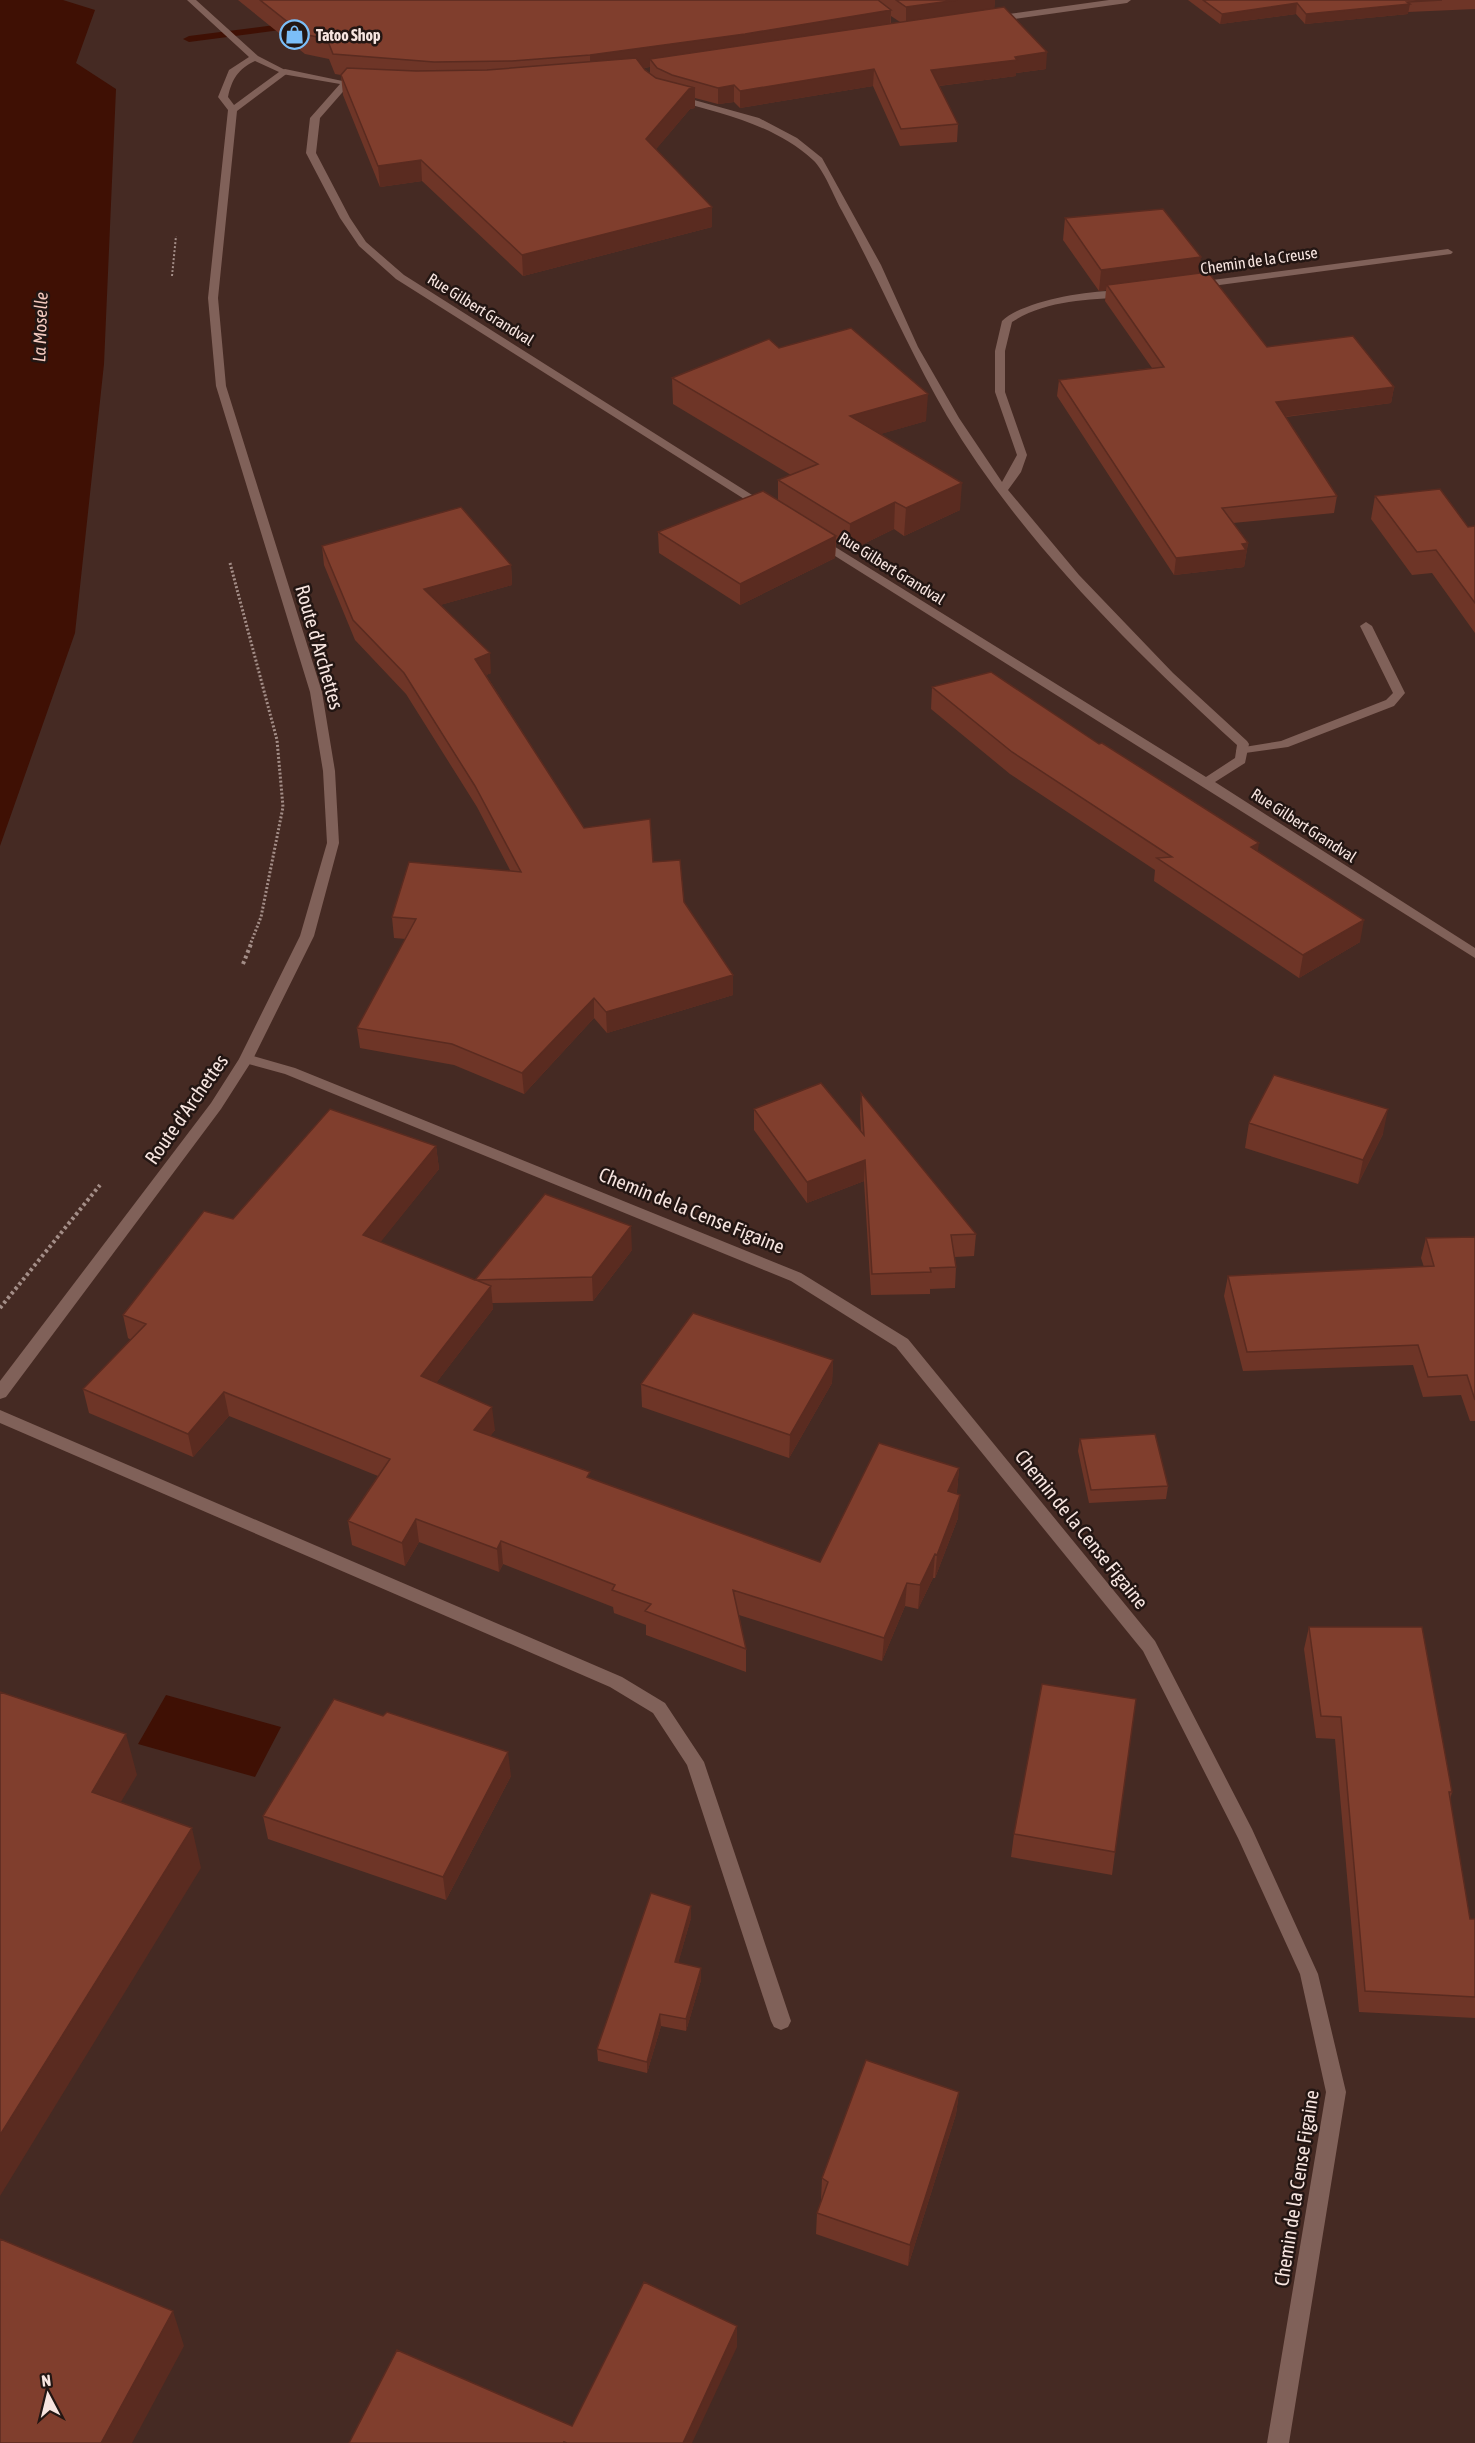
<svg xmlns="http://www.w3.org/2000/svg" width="1475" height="2443" viewBox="0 0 1475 2443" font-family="'Asap Condensed',sans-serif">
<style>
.water{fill:#3f1004}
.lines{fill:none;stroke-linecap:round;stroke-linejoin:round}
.stream{fill:#3f1004;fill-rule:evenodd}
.path-far2{stroke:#a48e88;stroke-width:2;stroke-dasharray:2 2;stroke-linecap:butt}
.path-far1{stroke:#a48e88;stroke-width:3;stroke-dasharray:2 2;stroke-linecap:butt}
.path{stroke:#a48e88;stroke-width:4;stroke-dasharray:3 3;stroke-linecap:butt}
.service{fill:#806159;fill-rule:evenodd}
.minor{fill:#806159;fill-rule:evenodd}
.tertiary{fill:#806159;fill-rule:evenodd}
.wall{fill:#6e3527;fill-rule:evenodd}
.shaded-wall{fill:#5a2b20}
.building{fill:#803e2d;stroke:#5a2b20;stroke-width:1.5}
.labels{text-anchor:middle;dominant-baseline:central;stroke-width:5;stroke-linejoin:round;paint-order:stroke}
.far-poi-label{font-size:16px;font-weight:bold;fill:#f7e5e0;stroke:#231613;text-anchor:start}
.far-street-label{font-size:16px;fill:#f7e5e0;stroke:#231613}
.far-water-label{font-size:18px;font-style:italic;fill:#f4cabf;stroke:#231613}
.street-label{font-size:20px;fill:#f7e5e0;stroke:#231613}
</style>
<rect width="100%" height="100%" fill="#452a23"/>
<!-- water -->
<path class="water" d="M0,0H63L95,10L76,63L116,89L104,364L75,633L0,846Z
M166,1695L281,1727L255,1777L138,1744Z"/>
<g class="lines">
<!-- stream -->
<path class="stream" d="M299,22L305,25L303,27L189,42L183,39L189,36Z"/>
<!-- path-far2 -->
<path class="path-far2" d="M172,276L176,236"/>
<!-- path-far1 -->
<path class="path-far1" d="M230,563L277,740L283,807L261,917L250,945"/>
<!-- path -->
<path class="path" d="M243,964L251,944
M0,1308L100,1185"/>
<!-- service -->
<path class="service" d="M1366,622L1372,626L1405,693L1394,706L1288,747L1238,754L1236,751L1238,748L1281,741L1386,700L1393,693L1360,626Z
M0,1410L622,1677L665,1703L704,1762L791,2021L788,2027L781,2030L774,2027L771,2021L687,1765L653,1713L610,1687L0,1423Z"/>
<!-- minor -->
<path class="minor" d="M1109,0H1131L1127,3L994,22L990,19L994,16Z
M285,69L357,84L348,86L320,118L316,153L350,218L366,242L404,275L768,505V509H760L396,279L359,246L340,218L306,153L310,118L340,84L282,74V70Z
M676,95L759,118L797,138L822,158L881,265L918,347L959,418L1002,482L1017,455L995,392V351L1002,321C1023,300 1101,287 1130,292L1131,294L1126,297C1086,300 1046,300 1012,322L1005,351V392L1027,455L1021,472L1008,490L1079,575L1173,673L1247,741L1249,744L1245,763L1215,782L1475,948V958L816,544V540H824L1206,777L1235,758L1237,745C1130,647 1022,541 947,416C908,349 879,279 842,211C834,197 824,170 813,160C773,124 723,114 673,100V96Z
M1448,249L1453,252L1451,254L1197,288L1192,285L1197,282Z
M246,1054L295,1068L801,1273L908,1339L1155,1641L1252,1829L1318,1974L1346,2092L1289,2443H1267L1326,2092L1300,1974L1238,1838L1143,1651L896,1347L791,1281L285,1074L241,1062L239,1059Z"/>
<!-- tertiary -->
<path class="tertiary" d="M187,0H196L258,56L289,72L237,111L218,298L226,386L322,692L335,771L339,843L314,936L253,1059L221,1109L6,1397L0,1399V1381L211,1103L239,1059L300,936L327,843L323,771L310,692L216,386L208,298L228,110L218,97L229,70L249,57ZM255,61L279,72L234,105L228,97C232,79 238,69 255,61Z"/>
</g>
<!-- wall -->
<path class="wall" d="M238,0H995L994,9L1046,69L1016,73V76L939,86L958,124L957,142L900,146L873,86L740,108L734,102L718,104L695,98V108L690,109L656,149L712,227L523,276L422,181L380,187L343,95L341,75L335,74L329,59L305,54ZM891,16L900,22L891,24ZM650,67V73L643,68Z
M1188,0H1475V9L1408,12V14L1305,24L1296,14L1220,24Z
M1065,218L1199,273L1267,347L1394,387L1391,403L1286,417L1337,496L1334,513L1233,523L1248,543L1244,567L1174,575L1057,396L1059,380L1152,368L1105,301L1106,290L1099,291L1063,240Z
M779,348L926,421L880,434L960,510L904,536L894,529L849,551L836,543L835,558L740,605L659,553L658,532L778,500V480L791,475L673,404L672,378Z
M1375,496L1468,527L1475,526V633L1432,573L1412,575L1371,519Z
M322,546L511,565L512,585L440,605L491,673L486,675L584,828L653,862L684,902L733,975V995L607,1033L594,1018L524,1094L454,1065L360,1048L357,1028L406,939L394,938L392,917L511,872L477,807L406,694L355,640L324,565Z
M932,687L1258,852L1360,942L1299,978L1154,881L1155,870L1010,774L931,709Z
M861,1093L976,1234L974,1256L955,1257L956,1267L955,1288L930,1289V1294L871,1295L864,1181L807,1203L754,1130V1109L861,1132L860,1114Z
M1249,1123L1383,1134L1358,1184L1245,1148Z
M436,1146L439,1169L380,1242L475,1280L632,1250L593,1301L492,1303L493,1309L436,1383L495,1430L490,1436L590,1479L820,1562L959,1468L957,1491L956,1494L958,1518L935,1578H933L918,1609L905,1606L882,1661L739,1615L746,1649V1672L646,1635V1625L614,1613L613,1607L503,1564L499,1572L419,1542L405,1566L352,1545L348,1521L378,1476L229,1416L193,1457L89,1413L83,1389L131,1340L128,1338L123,1315L233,1219Z
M1475,1237V1421H1470L1461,1395L1423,1397L1413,1365L1243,1371L1224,1296L1228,1276L1424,1267L1421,1258L1426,1238Z
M833,1360L832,1383L789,1458L642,1407L641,1384Z
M1080,1439L1168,1486L1166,1499L1089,1503L1078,1451Z
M1309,1627L1452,1792L1450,1800L1470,1919H1475V2018L1359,2012L1335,1739L1316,1738L1304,1649Z
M511,1776L446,1900L268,1839L263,1816Z
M1014,1834L1115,1852L1112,1875L1011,1857Z
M691,1918L678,1963L701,1980L686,2031L661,2026L647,2073L598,2061L597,2049Z
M959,2092L956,2114L908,2266L816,2234L817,2213L822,2200H821L822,2178Z"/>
<!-- shaded-wall -->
<path class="shaded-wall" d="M957,0H995L994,14L906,27V7Z
M1297,3L1296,14L1220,24L1222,14Z
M1410,4L1408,14L1305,24L1306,14Z
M891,10L890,30L650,59V67L590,75V55Z
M1047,52L1046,69L1016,73V76L930,87L931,70Z
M874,69L873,86L740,108V91Z
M734,85V102L718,104V88Z
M695,88V108L690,109L647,160L646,139L689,89Z
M421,160L422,181L380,187L378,166Z
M712,207V227L523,276L522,255Z
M1201,257L1198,279L1107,285L1106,290L1099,291L1101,270Z
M1394,387L1391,403L1274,418L1276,402Z
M928,394L926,421L850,443V416Z
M962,483L960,510L904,536L906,508Z
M895,502L894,529L849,551L850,524Z
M836,536L835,558L740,605V584Z
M1248,543L1244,567L1174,575L1176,558Z
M511,565L512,585L426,609L424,589Z
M490,653L491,673L477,679L475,659Z
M1259,843L1256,865L1251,847Z
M1364,920L1360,942L1299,978L1303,955Z
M733,975V995L607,1033L606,1012Z
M594,998V1018L524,1094L522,1073Z
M1388,1109L1383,1134L1358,1184L1363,1160Z
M436,1146L439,1169L367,1259L363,1235Z
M865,1160L864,1181L807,1203V1182Z
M631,1226L632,1250L593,1301L592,1277Z
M491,1286L493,1309L423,1400L421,1376Z
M833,1360L832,1383L789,1458L790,1435Z
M224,1392L229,1416L193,1457L188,1434Z
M492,1407L495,1430L476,1453L474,1430Z
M959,1468L957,1491L946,1515L948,1491Z
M960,1495L958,1518L935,1578L937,1555Z
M416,1519L419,1542L405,1566L402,1543Z
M501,1541L503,1564L499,1572L497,1549Z
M935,1554L933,1578L918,1609L920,1585Z
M907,1583L905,1606L882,1661L884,1638Z
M126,1734L137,1775L103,1832L92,1792Z
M508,1752L511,1776L446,1900L443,1877Z
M192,1828L201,1868L0,2196V2135Z
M691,1906V1918L675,1974V1962Z
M701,1968V1980L686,2031V2019Z
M660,2014L661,2026L647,2073V2062Z
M959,2092L956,2114L908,2266L910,2245Z
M173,2311L184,2346L132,2443H101Z
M737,2326V2347L692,2443H683Z"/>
<!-- building -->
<path class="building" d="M260,0H878L891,10L745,34L590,55L512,61L434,62L333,54L327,39L303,34Z
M896,0H957L906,7Z
M1203,0H1442L1407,2L1410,4L1306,14L1297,3L1222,14Z
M1004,7L1047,52L1015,57L1017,60L931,70L958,124L901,129L874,69L740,91L734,85L718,88L672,75L657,68L650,59Z
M636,58L645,70L656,78L695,88L689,89L646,139L712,207L522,255L421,160L378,166L341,75L347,68L416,71L487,70Z
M1163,209L1201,257L1101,270L1065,218Z
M1208,272L1267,347L1353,336L1394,387L1276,402L1337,496L1222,508L1248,543L1242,544L1246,550L1176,558L1059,380L1164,367L1107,285Z
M851,328L928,394L850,416L962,483L906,508L895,502L850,524L778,480L818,464L672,378L769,339L779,348Z
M1440,489L1468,527L1475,526V603L1436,550L1417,552L1375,496Z
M763,491L836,536L740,584L658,532Z
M461,507L511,565L424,589L490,653L475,659L584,828L650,819L653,862L680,860L684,902L733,975L606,1012L594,998L522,1073L452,1044L357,1028L416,919L392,917L409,862L521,872L475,786L404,673L353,620L322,546Z
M991,672L1099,744L1102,743L1259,843L1251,847L1364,920L1303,955L1157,858L1172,857L1012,752L932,687Z
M1274,1075L1388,1109L1363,1160L1249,1123Z
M821,1083L864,1135L861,1093L976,1234L951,1235L956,1267L930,1268L931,1272L872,1274L865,1160L807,1182L754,1109Z
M330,1109L436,1146L363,1235L475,1280L545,1194L631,1226L592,1277L476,1280L491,1286L421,1376L492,1407L474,1430L590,1472L587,1477L820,1562L879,1443L959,1468L948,1491L960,1495L937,1555L935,1554L920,1585L907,1583L884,1638L733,1590L746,1649L645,1611L651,1604L612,1590L615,1585L501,1541L497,1549L416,1519L402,1543L348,1521L390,1459L224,1392L188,1434L83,1389L146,1324L123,1315L204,1211L233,1219Z
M1475,1237V1400L1467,1375L1428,1377L1418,1345L1247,1352L1228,1276L1434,1266L1426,1238Z
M693,1313L833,1360L790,1435L641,1384Z
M1155,1434L1168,1486L1091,1490L1080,1439Z
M1309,1627H1422L1452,1792H1449L1470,1919H1475V1997L1365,1991L1341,1717L1321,1716Z
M1042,1684L1136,1699L1115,1852L1014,1834Z
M0,1692L126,1734L92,1792L192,1828L0,2135Z
M334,1699L383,1716L387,1712L508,1752L443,1877L263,1816Z
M651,1893L691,1906L675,1962L701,1968L686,2019L660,2014L647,2062L597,2049Z
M866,2060L959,2092L910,2245L817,2213L828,2182L822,2178Z
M0,2239L173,2311L101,2443H0Z
M644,2282L737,2326L683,2443H567L564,2442V2443H349L397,2350L572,2426Z"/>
<!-- icons -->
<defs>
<symbol id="shop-ring" viewBox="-11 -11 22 22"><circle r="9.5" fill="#231613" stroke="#7bbef8" stroke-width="1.5"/><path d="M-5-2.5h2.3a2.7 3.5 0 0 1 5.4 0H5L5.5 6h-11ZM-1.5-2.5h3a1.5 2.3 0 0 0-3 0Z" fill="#7bbef8"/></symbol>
</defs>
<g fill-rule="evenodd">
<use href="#shop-ring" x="278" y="18" width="33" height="33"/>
</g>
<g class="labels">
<!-- far-poi labels -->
<g class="far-poi-label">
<text x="316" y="35">Tatoo Shop</text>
</g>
<!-- far-street labels -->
<g class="far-street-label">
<text transform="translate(1259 260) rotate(-8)">Chemin de la Creuse</text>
<text transform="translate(481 309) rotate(32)">Rue Gilbert Grandval</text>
<text transform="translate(892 568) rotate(32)">Rue Gilbert Grandval</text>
<text transform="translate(1304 825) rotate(33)">Rue Gilbert Grandval</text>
</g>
<!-- far-water labels -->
<g class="far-water-label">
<text transform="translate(40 327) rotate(-88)">La Moselle</text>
</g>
<!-- street labels -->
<g class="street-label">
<text transform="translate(320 647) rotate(74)">Route d'Archettes</text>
<text transform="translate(186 1109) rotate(-55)">Route d'Archettes</text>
<text transform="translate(692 1210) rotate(22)">Chemin de la Cense Figaine</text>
<text transform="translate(1082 1529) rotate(51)">Chemin de la Cense Figaine</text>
<text transform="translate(1296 2188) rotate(-81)">Chemin de la Cense Figaine</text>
</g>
</g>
<!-- north arrow -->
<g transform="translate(48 2395) rotate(353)" stroke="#231613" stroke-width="4.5" paint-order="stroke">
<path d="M0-4.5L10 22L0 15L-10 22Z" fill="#f7e5e0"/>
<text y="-9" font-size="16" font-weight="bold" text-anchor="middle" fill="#f7e5e0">N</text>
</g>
</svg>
